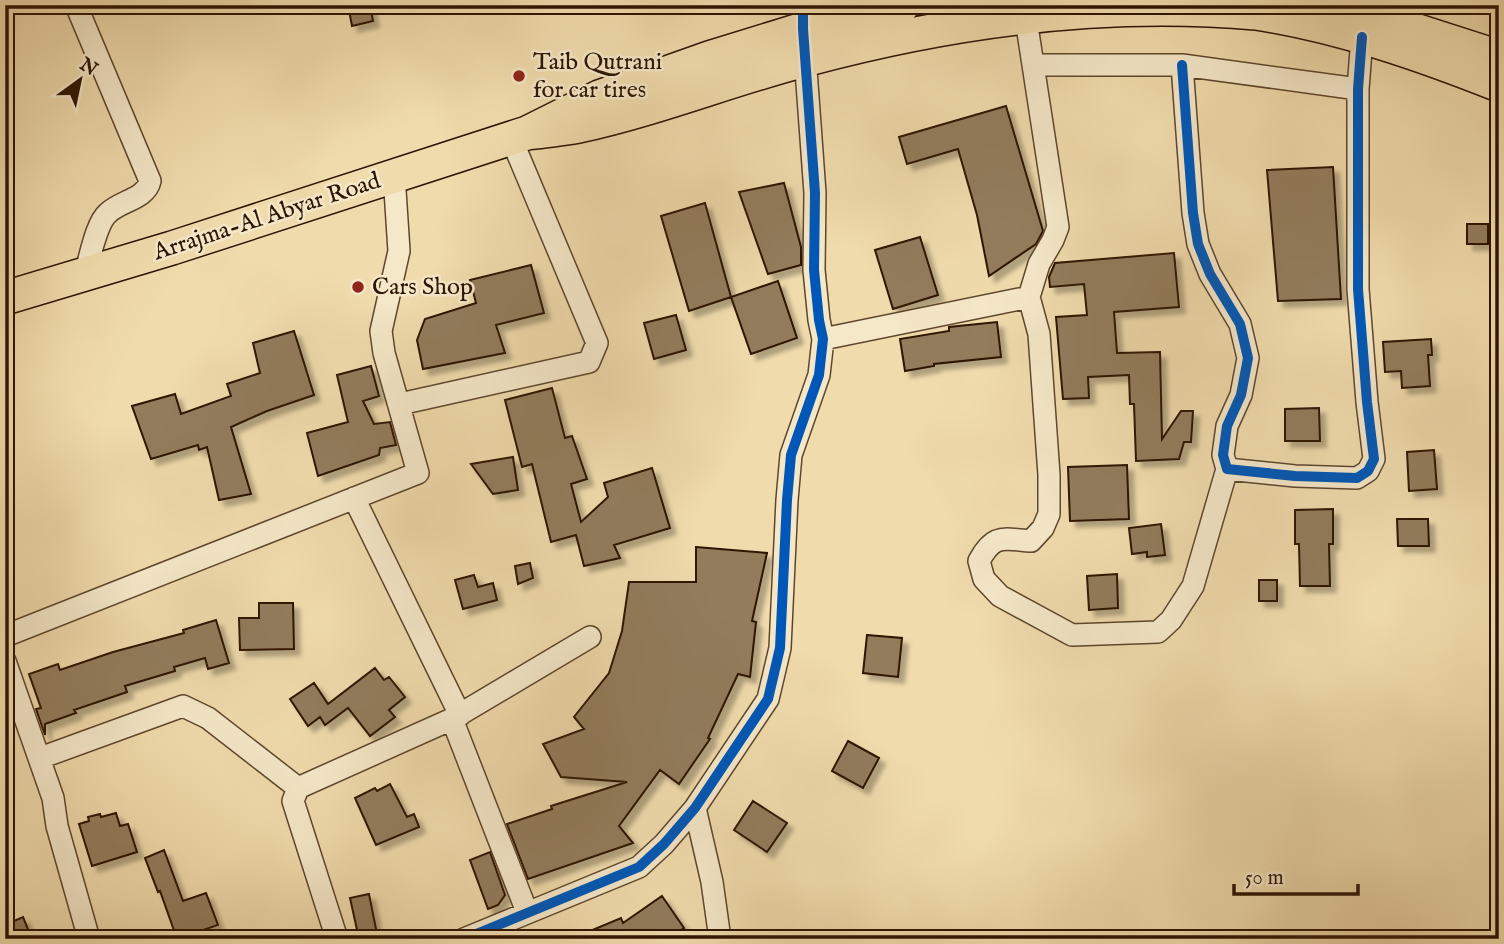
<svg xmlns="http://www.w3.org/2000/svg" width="1504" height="944" viewBox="0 0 1504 944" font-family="'IM FELL English',serif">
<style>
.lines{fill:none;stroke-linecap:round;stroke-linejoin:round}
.stream{stroke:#7a6346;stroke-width:5}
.building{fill:#927b5b;stroke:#2d1403;stroke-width:2;filter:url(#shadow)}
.minor-casing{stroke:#5e462d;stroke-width:24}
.trunk-casing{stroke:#2d1403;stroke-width:36}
.minor{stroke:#f5e8c9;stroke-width:21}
.trunk{stroke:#f0dbac;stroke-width:33}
.cycleway-casing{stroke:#f5e8c9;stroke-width:15}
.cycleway{stroke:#0057b8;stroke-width:10}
.poi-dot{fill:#8f2418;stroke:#f5e8c9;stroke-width:2.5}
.labels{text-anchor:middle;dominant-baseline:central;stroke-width:5;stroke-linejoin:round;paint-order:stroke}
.poi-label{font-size:24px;fill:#2d1403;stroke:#f5e8c9;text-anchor:start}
.street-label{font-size:24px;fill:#2d1403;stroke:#f5e8c9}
</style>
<defs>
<filter id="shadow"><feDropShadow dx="6" dy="6" stdDeviation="2" flood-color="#0004"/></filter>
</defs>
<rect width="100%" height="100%" fill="#f0dbac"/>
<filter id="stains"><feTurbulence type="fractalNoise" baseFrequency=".00286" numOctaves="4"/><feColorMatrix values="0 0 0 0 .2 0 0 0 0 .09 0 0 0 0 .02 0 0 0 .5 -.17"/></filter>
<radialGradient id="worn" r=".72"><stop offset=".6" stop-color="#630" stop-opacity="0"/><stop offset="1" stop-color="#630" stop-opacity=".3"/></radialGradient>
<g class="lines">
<!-- stream -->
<path class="stream" d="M1483,939L1499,926"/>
</g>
<!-- building -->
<path class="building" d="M348,5H370L373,21L352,26Z
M1006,106L1043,231L1036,244L989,276L977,215L958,149L907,164L899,137Z
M1333,167L1341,299L1278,301L1267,170Z
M784,183L801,247V265L768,274L739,192Z
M705,203L731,297L689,311L661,216Z
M1467,224H1488V244H1467Z
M920,237L938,295L893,309L875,250Z
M1174,253L1179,307L1114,312L1117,353L1160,352L1162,439L1181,411H1193L1191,442H1184L1179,459L1136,461L1134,404H1130L1129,375L1088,377L1089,398L1063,399L1056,317L1087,315L1084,284L1050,287L1049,277L1055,263Z
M531,265L544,313L496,325L505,353L423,369L417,340L425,319L476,303L470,280Z
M778,281L797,338L751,354L731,297Z
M676,315L686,350L654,359L644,323Z
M997,322L1001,357L934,364V366L905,371L900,339L949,331V327Z
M294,331L314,395L267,411L231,427L251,494L219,500L207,447L199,450L198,445L151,459L132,406L175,394L181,414L231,396L227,384L260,373L253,343Z
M1431,339L1432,355H1428L1430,386L1402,388L1401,371L1385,372L1383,342Z
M371,366L379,396L363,401L374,424L390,422L396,445L380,448L379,455L318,476L307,433L348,422L337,375Z
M552,388L565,438L572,436L587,479L571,484L581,522L608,497L604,483L652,468L670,528L614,545L620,558L584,566L576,535L551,542L532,464L522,467L505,400Z
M1319,408L1320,441H1285V409Z
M1434,450L1437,489L1409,491L1407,452Z
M513,457L518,490L493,494L471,464Z
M1127,465L1129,519L1070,521L1068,467Z
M1333,509V544H1329L1330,586H1300L1299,544H1295V510Z
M1397,519H1428L1429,546H1398Z
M1161,524L1165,555L1147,557V552L1132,554L1129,528Z
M696,547L767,553L752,621L756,622L750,677L738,674L708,738L710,739L679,784L660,770L619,826L633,843L528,879L507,824L552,809L551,806L627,782L561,777L543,744L584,729L574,717L609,673L622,631L629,582H696Z
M530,563L533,578L518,584L515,566Z
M1117,574L1118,608L1089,610L1087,576Z
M474,575L478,587L493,583L497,600L463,609L455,580Z
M1259,580H1277V601H1259Z
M259,603H293L294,649L240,650L239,618H259Z
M216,620L229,663L208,669L205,658L174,667L175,671L125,686L127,692L74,710L76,713L45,724V735L36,709L41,708L29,674L58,664L60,670L113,652L184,633L183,630Z
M867,635L902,638L898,677L863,673Z
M375,668L384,680L389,677L405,697L389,710L395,717L370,736L348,708L325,725L320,717L308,726L290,699L314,683L328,704Z
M848,741L879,758L863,788L832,771Z
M390,784L407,817L414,814L419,827L376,845L355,798L375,788L377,791Z
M753,801L787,823L767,852L734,830Z
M116,813L120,826L128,824L137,852L92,866L79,824L89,821L88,817L100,814L101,817Z
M164,850L183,901L206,893L218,925L177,939L160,891L158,892L145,858Z
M490,852L505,895L498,905L488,909L470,860Z
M369,894L378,939H359L350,898Z
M662,896L684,928L668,939H571L621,918L623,923Z
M23,917L32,939H5V925Z"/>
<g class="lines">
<defs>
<path id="minor" d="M76,5L150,181C146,199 120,201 108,213C96,223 90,258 85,274
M1033,65H1182L1358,89
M1182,65L1193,213L1198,244L1210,274L1240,324L1248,358L1241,395L1227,426L1223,455L1227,469L1295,476L1357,478L1368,471L1374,459L1367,402L1358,289V89L1362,37
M1029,297L1039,334L1049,475V514L1043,528L1031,541C1003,539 994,533 979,561L984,579L1000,596L1072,635L1158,632L1171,620L1193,586L1227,469
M823,339L1029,297L1039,264L1053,240L1058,227L1025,13
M400,404L589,362L597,343L511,138
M354,498L460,715
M5,636L418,473L384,353L381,331L399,251L394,175
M5,661L53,798L57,826L89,939
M452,719L527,912
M40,758L183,706L208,718L298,788
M695,808L712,882L720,939
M337,939L293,801L298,788L452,719L590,637
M464,939L639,867L664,844L695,808L768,699L780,648L787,500L791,455L819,375L823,339L819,320L814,270L815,193L803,29V5"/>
<path id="trunk" d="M1337,5L1499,57
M527,133C544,131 562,129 579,126C657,109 731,79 808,59C953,20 1106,0 1256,13C1340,26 1421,54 1499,85
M5,298L172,248L527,133L599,97L709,58L803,29L903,5"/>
</defs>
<!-- minor casing -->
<use href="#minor" class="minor-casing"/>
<!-- trunk casing -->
<use href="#trunk" class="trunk-casing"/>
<!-- minor -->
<use href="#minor" class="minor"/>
<!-- trunk -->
<use href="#trunk" class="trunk"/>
<defs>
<path id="cycleway" d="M1182,65L1193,213L1198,244L1210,274L1240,324L1248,358L1241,395L1227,426L1223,455L1227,469L1295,476L1357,478L1368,471L1374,459L1367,402L1358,289V89L1362,37
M464,939L639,867L664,844L695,808L768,699L780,648L787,500L791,455L819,375L823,339L819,320L814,270L815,193L803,29V5"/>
</defs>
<!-- cycleway casing -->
<use href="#cycleway" class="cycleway-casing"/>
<!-- cycleway -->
<use href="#cycleway" class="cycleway"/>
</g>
<!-- markers -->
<g class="poi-dot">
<circle cx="519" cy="76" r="7"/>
<circle cx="358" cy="287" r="7"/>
</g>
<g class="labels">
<!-- poi labels -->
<g class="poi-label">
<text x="533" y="62">Taib Qutrani<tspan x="533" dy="28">for car tires</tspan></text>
<text x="372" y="287">Cars Shop</text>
</g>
<!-- street labels -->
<g class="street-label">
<text transform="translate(267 217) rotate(-18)">Arrajma-Al Abyar Road</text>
</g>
</g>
<!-- margin -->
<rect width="1504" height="944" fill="none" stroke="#f0dbac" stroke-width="28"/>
<rect x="7" y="7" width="1490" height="930" fill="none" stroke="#2d1403" stroke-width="3.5"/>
<rect x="14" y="14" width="1476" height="916" fill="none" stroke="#2d1403" stroke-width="2"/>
<!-- north arrow -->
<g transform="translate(80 80) rotate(33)" stroke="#f5e8c9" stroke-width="5" paint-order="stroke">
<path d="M0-5L12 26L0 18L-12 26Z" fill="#2d1403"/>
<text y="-10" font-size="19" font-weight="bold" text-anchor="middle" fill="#2d1403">N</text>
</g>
<!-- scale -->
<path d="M1234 884v10h124v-10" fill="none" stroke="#2d1403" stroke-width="3.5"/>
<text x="1245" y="884" font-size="21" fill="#2d1403" stroke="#f5e8c9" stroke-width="5" paint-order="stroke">50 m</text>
<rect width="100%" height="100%" filter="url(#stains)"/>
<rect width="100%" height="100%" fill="url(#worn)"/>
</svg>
